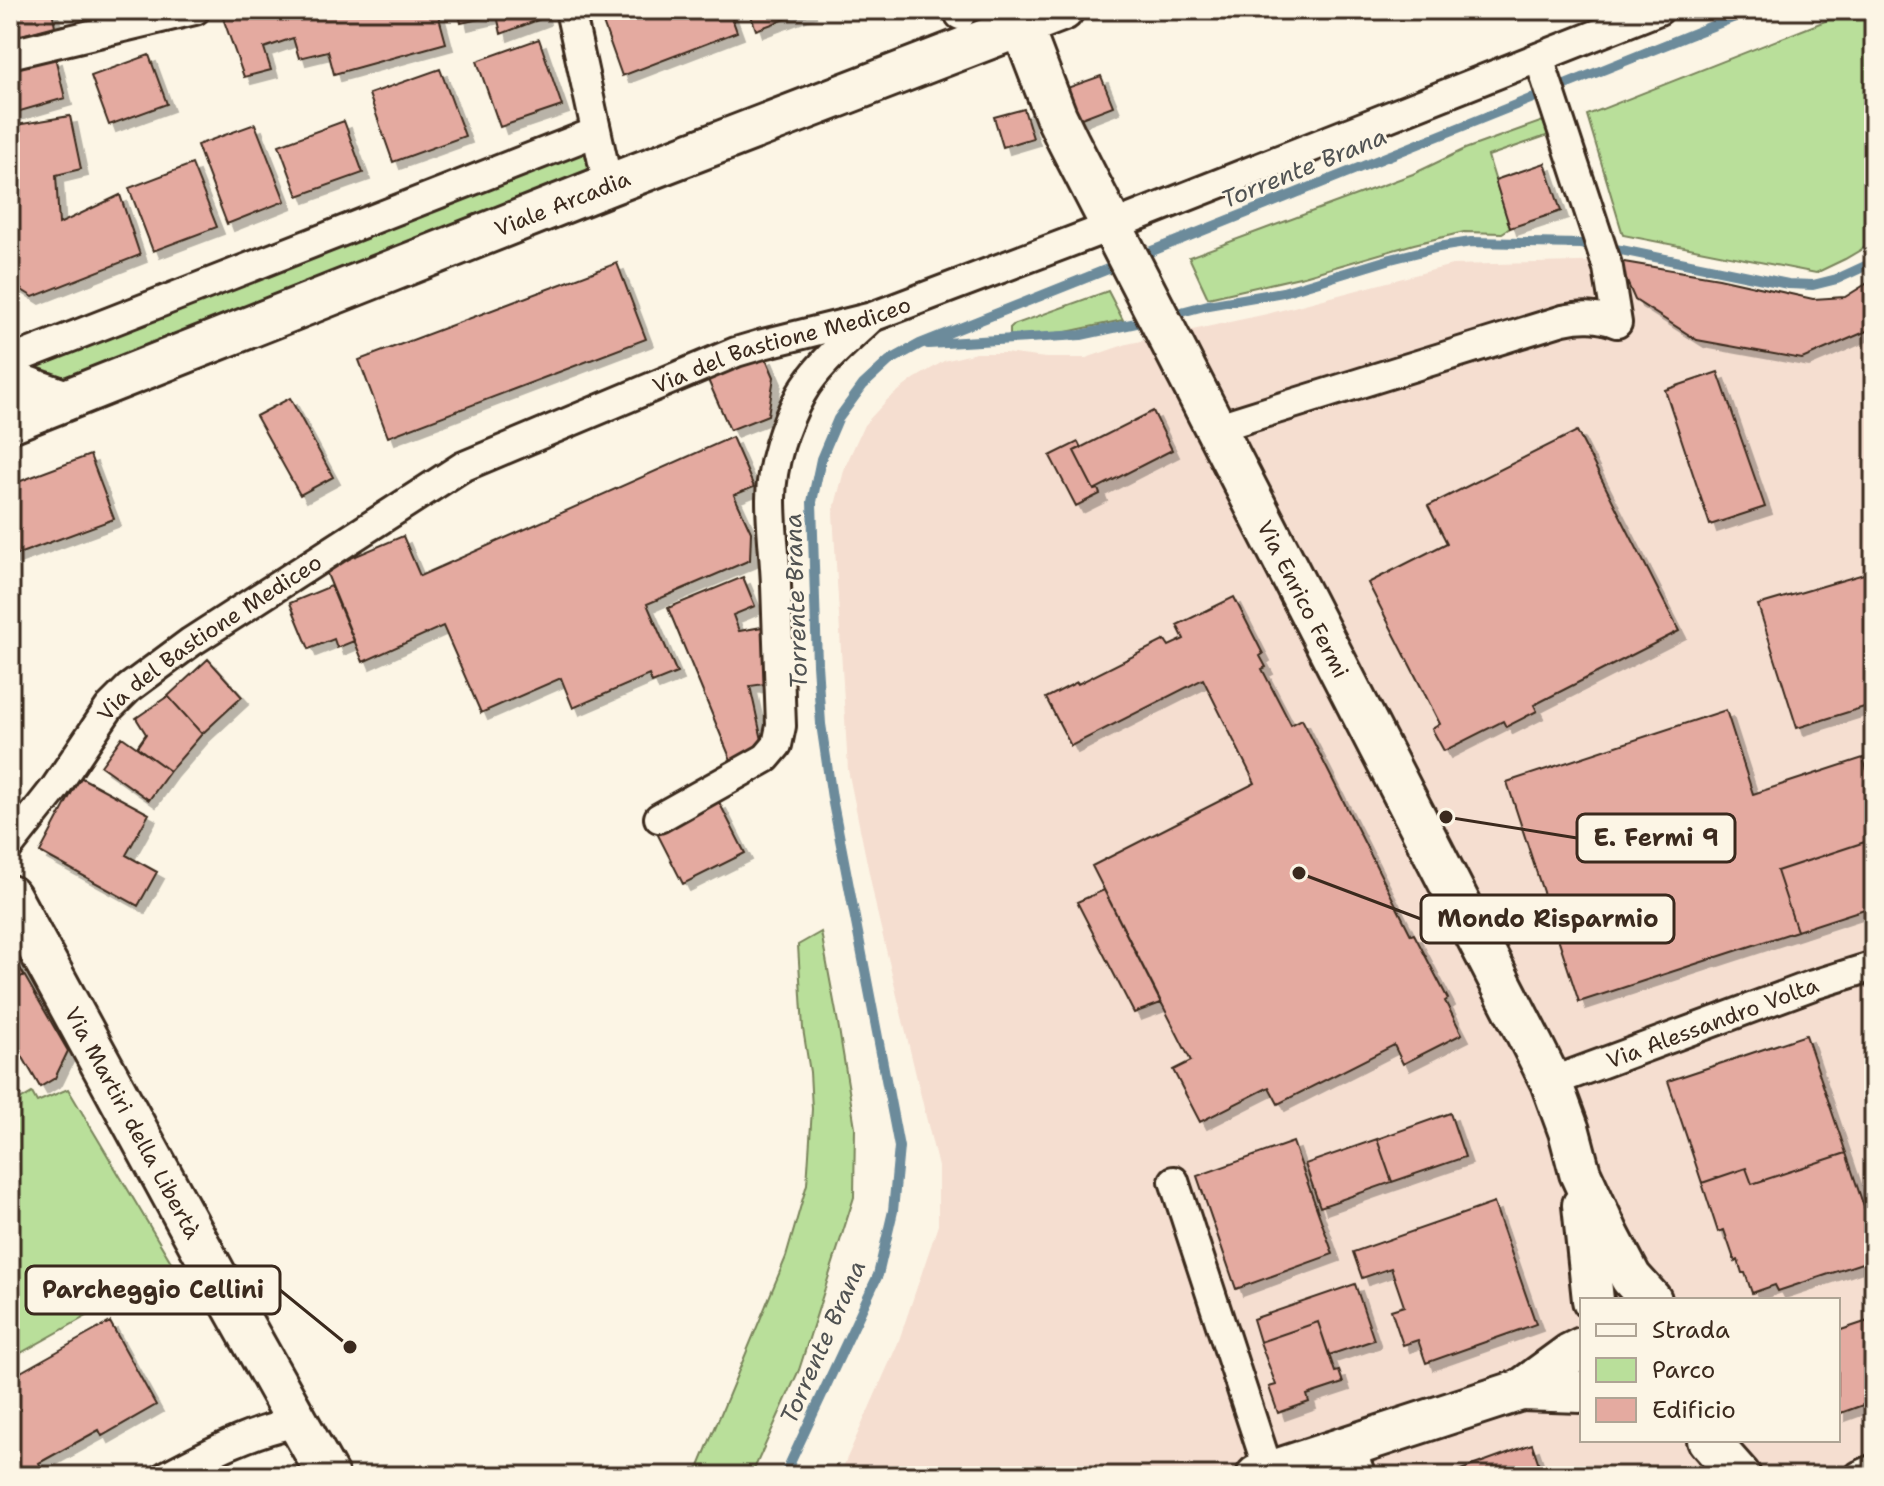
<svg xmlns="http://www.w3.org/2000/svg" width="1884" height="1486" viewBox="0 0 1884 1486" font-family="'Shantell Sans',sans-serif">
<style>
.built{fill:#f5ded0;fill-rule:evenodd}
.green{fill:#b9df9a;stroke:#7a845c;stroke-width:2}
.lines{fill:none;stroke-linecap:round;stroke-linejoin:round}
.stream{stroke:#6c8b9b;stroke-width:10}
.building{fill:#e4aaa0;stroke:#3b2a1e;stroke-width:2;filter:url(#shadow)}
.street-casing{stroke:#3b2a1e;stroke-width:34}
.secondary-casing{stroke:#3b2a1e;stroke-width:46}
.street{stroke:#fcf5e5;stroke-width:28}
.secondary{stroke:#fcf5e5;stroke-width:40}
.labels{text-anchor:middle;dominant-baseline:central;stroke-width:6;stroke-linejoin:round;paint-order:stroke}
.street-label{font-size:22px;fill:#3b2a1e;stroke:#fcf5e5}
.water-label{font-size:24px;font-style:italic;fill:#505252;stroke:#fcf5e5}
.leader{fill:none;stroke:#3b2a1e;stroke-width:3}
.callout-dot{fill:#3b2a1e;stroke:#fcf5e5;stroke-width:3}
.callout{fill:#fcf5e5;stroke:#3b2a1e;stroke-width:3}
.callout-label{font-size:24px;text-anchor:middle;font-weight:bold;fill:#3b2a1e}
</style>
<defs>
<filter id="shadow"><feDropShadow dx="7" dy="7" stdDeviation="0" flood-color="#0004"/></filter>
</defs>
<rect width="100%" height="100%" fill="#fcf5e5"/>
<filter id="ink" filterUnits="userSpaceOnUse"><feTurbulence type="fractalNoise" baseFrequency=".0125" numOctaves="2"/><feDisplacementMap in="SourceGraphic" scale="16" xChannelSelector="R" yChannelSelector="G"/><feConvolveMatrix kernelMatrix="1 2 1 2 8 2 1 2 1" color-interpolation-filters="sRGB"/></filter>
<g filter="url(#ink)">
<!-- built -->
<path class="built" d="M1618,261L1719,278L1813,299L1845,297L1874,280V1476H839L898,1343L938,1225V1167L877,912L848,770L833,513L845,467L864,425L888,399L914,379L944,361L976,353H1005L1046,358H1086L1127,344L1267,314L1452,265ZM1582,1300H1838V1440H1582Z"/>
<!-- green -->
<path class="green" d="M1853,10H1874V242L1845,259L1816,273L1623,235L1587,115Z
M1543,121L1549,135L1488,156L1510,228L1502,233L1464,232L1414,244L1304,276L1208,298L1189,257L1413,174L1465,149Z
M592,146C593,158 592,166 583,174L59,381L40,374L36,367Z
M1108,291L1123,320L1066,332L1014,337L1010,335V328L1013,325Z
M821,932L838,1023L855,1127L854,1197L799,1370L751,1476H695L786,1257L807,1184L812,1109L810,1072L803,1029L798,945Z
M68,1089L174,1267L10,1359V1106L32,1093L37,1102Z"/>
<g class="lines">
<!-- stream -->
<path class="stream" d="M1137,257L1752,10
M1166,316L1208,305L1283,292L1391,259L1439,247L1471,242L1581,244L1621,250L1788,284L1813,285L1837,279L1874,262
M928,344L1081,335L1150,320
M784,1476L878,1275L893,1211L899,1147L832,798L821,724L817,664L812,502L821,459L838,419L863,385L889,361L920,344L1123,263"/>
</g>
<!-- building -->
<path class="building" d="M10,10H52L55,26L10,38Z
M252,10H437L446,43L334,74L328,51L299,58L293,38L264,48L271,70L244,77L223,18Z
M458,10H542L543,18L501,34L497,15L461,23Z
M617,10H729L737,32L622,76L601,17Z
M749,10H810L756,30Z
M539,39L562,106L500,127L477,61Z
M149,55L167,104L109,125L91,76Z
M55,57L65,98L10,114V68Z
M440,69L465,136L393,162L369,94Z
M1101,76L1113,106L1079,119L1067,88Z
M1024,109L1033,138L1003,147L994,117Z
M70,116L81,169L56,175L59,224L120,195L140,255L33,297L17,287L10,241V126Z
M344,121L363,173L298,196L279,145Z
M255,124L285,201L227,224L197,145Z
M1545,163L1561,211L1510,228L1495,180Z
M192,164L217,227L153,251L129,188Z
M1618,261L1719,278L1813,299L1845,297L1874,279V328L1802,359L1697,340L1635,300Z
M617,263L646,339L388,437L359,360Z
M765,356L774,377L768,415L730,430L708,380Z
M1718,372L1765,507L1710,525L1665,390Z
M290,398L333,477L300,495L256,416Z
M1153,411L1172,450L1094,490L1074,451Z
M1577,431L1679,631L1534,705L1537,711L1506,727L1503,721L1444,751L1432,729L1440,724L1368,583L1447,543L1428,506Z
M732,437L754,487L734,495L751,532L750,560L647,604L677,673L652,683L649,675L573,708L561,678L481,713L443,626L363,662L325,569L403,536L420,576Z
M1078,442L1081,448L1074,451L1094,490L1098,489L1100,494L1076,506L1050,456Z
M90,455L114,519L10,557V485Z
M1874,571V704L1797,728L1758,605Z
M743,577L755,606L733,615L739,631L762,627L772,683L750,686L764,749L731,760L668,608Z
M331,586L354,641L337,648L334,639L309,649L290,603Z
M1234,597L1263,654L1260,656L1266,667L1262,669L1291,725L1302,719L1411,935L1414,934L1448,999L1445,1001L1462,1034L1403,1064L1394,1045L1278,1104L1269,1087L1200,1122L1173,1070L1191,1061L1092,866L1255,783L1203,679L1071,746L1046,698L1077,682L1078,684L1165,640L1169,646L1184,639L1177,625Z
M208,659L242,697L202,734L168,696Z
M168,696L202,734L170,771L137,747L146,734L136,718Z
M1726,710L1753,794L1863,758L1874,792V839L1777,871L1797,931L1579,1002L1507,782Z
M122,737L170,771L149,800L101,766Z
M80,777L149,814L126,855L157,872L138,906L40,852Z
M719,802L745,853L683,884L657,833Z
M1874,839V906L1797,931L1777,871Z
M1104,890L1161,1003L1134,1013L1077,902Z
M10,951L24,975L10,983Z
M24,975L68,1051L55,1078L40,1087L10,1035V983Z
M1806,1035L1846,1153L1752,1184L1746,1168L1702,1183L1668,1081Z
M1450,1113L1465,1157L1392,1182L1377,1139Z
M1377,1139L1392,1182L1320,1207L1305,1164Z
M1293,1142L1333,1254L1236,1289L1197,1176Z
M1846,1153L1874,1237V1259L1778,1291L1775,1285L1752,1293L1745,1273H1742L1738,1260L1735,1262L1724,1230L1718,1232L1702,1183L1746,1168L1752,1184Z
M1494,1203L1536,1324L1426,1363L1418,1340L1403,1345L1391,1310L1404,1306L1391,1268L1362,1278L1353,1252Z
M1355,1284L1374,1340L1329,1355L1318,1322L1260,1342L1253,1319Z
M1874,1319V1401L1838,1414V1331Z
M110,1322L156,1405L102,1436L99,1430L39,1463L46,1476H10V1378Z
M1318,1322L1335,1372L1339,1371L1343,1383L1307,1395L1309,1402L1278,1413L1269,1387L1276,1385L1260,1342Z
M1532,1444L1543,1476H1444Z"/>
<g class="lines">
<defs>
<g id="street">
<path d="M570,10L608,185"/>
<path d="M958,10L960,15"/>
<path d="M10,54L195,10"/>
<path d="M10,361L596,132"/>
<path d="M1215,428L1563,320C1582,316 1598,316 1617,323L1608,268L1539,58"/>
<path d="M659,818L766,758L777,745L781,726C779,679 778,632 776,585C775,557 771,528 771,499C771,464 784,425 801,394C818,364 846,342 871,318"/>
<path id="s1" d="M10,845L55,788L109,708L129,688L191,642L462,467L736,352L763,344L872,317L1112,226L1659,10"/>
<path id="s2" d="M1551,1082L1813,985L1874,966"/>
<path d="M1174,1181L1269,1472"/>
<path d="M1350,1446L1361,1476"/>
<path d="M166,1476C209,1453 251,1431 299,1422"/>
<path d="M1859,1476L1874,1469"/>
</g>
<g id="secondary">
<path id="s3" d="M1022,27L1056,116L1068,141L1533,1046L1551,1082L1569,1131L1580,1173L1609,1236L1631,1278L1651,1300"/>
<path d="M10,381L64,400"/>
<path id="s4" d="M10,422L608,185L1063,10"/>
<path id="s5" d="M10,896L225,1292L328,1476"/>
<path d="M1583,1205L1593,1300"/>
<path d="M1521,1390L1582,1392"/>
<path d="M1708,1440L1740,1476"/>
<path d="M1257,1476L1521,1390L1570,1354L1582,1348"/>
</g>
</defs>
<!-- street casing -->
<use href="#street" class="street-casing"/>
<!-- secondary casing -->
<use href="#secondary" class="secondary-casing"/>
<!-- street -->
<use href="#street" class="street"/>
<!-- secondary -->
<use href="#secondary" class="secondary"/>
</g>
</g>
<g class="labels">
<!-- street labels -->
<g class="street-label">
<text stroke="none"><textPath href="#s4" startOffset="594">Viale Arcadia</textPath></text>
<text stroke="none"><textPath href="#s1" startOffset="940">Via del Bastione Mediceo</textPath></text>
<text stroke="none"><textPath href="#s3" startOffset="638">Via Enrico Fermi</textPath></text>
<text stroke="none"><textPath href="#s1" startOffset="292">Via del Bastione Mediceo</textPath></text>
<text stroke="none"><textPath href="#s2" startOffset="172">Via Alessandro Volta</textPath></text>
<text stroke="none"><textPath href="#s5" startOffset="258">Via Martiri della Libertà</textPath></text>
</g>
<!-- water labels -->
<g class="water-label">
<text transform="translate(1304 168) rotate(-22)">Torrente Brana</text>
<text transform="translate(796 601) rotate(-92)">Torrente Brana</text>
<text transform="translate(823 1342) rotate(-66)">Torrente Brana</text>
</g>
</g>
<!-- callouts -->
<path class="leader" d="M1446 817L1577 838M1299 873L1421 919M350 1347L280 1290"/>
<g class="callout-dot">
<circle cx="1446" cy="817" r="8"/>
<circle cx="1299" cy="873" r="8"/>
<circle cx="350" cy="1347" r="8"/>
</g>
<g class="callout">
<rect x="1577" y="814" width="158" height="48" rx="8"/>
<rect x="1421" y="895" width="253" height="48" rx="8"/>
<rect x="26" y="1266" width="254" height="48" rx="8"/>
</g>
<g class="callout-label">
<text x="1656" y="846">E. Fermi 9</text>
<text x="1548" y="927">Mondo Risparmio</text>
<text x="153" y="1298">Parcheggio Cellini</text>
</g>
<!-- margin -->
<rect width="1884" height="1486" fill="none" stroke="#fcf5e5" stroke-width="40"/>
<rect x="20" y="20" width="1844" height="1446" fill="none" stroke="#3b2a1e" stroke-width="3" filter="url(#ink)"/>
<!-- legend -->
<rect x="1580" y="1298" width="260" height="144" fill="#fcf5e5" stroke="#afa495" stroke-width="2"/>
<rect x="1596" y="1324" width="40" height="12" fill="#fcf5e5" stroke="#afa495" stroke-width="2"/>
<text x="1652" y="1338" font-size="24" fill="#3b2a1e">Strada</text>
<rect x="1596" y="1358" width="40" height="24" fill="#b9df9a" stroke="#afa495" stroke-width="2"/>
<text x="1652" y="1378" font-size="24" fill="#3b2a1e">Parco</text>
<rect x="1596" y="1398" width="40" height="24" fill="#e4aaa0" stroke="#afa495" stroke-width="2"/>
<text x="1652" y="1418" font-size="24" fill="#3b2a1e">Edificio</text>
</svg>
